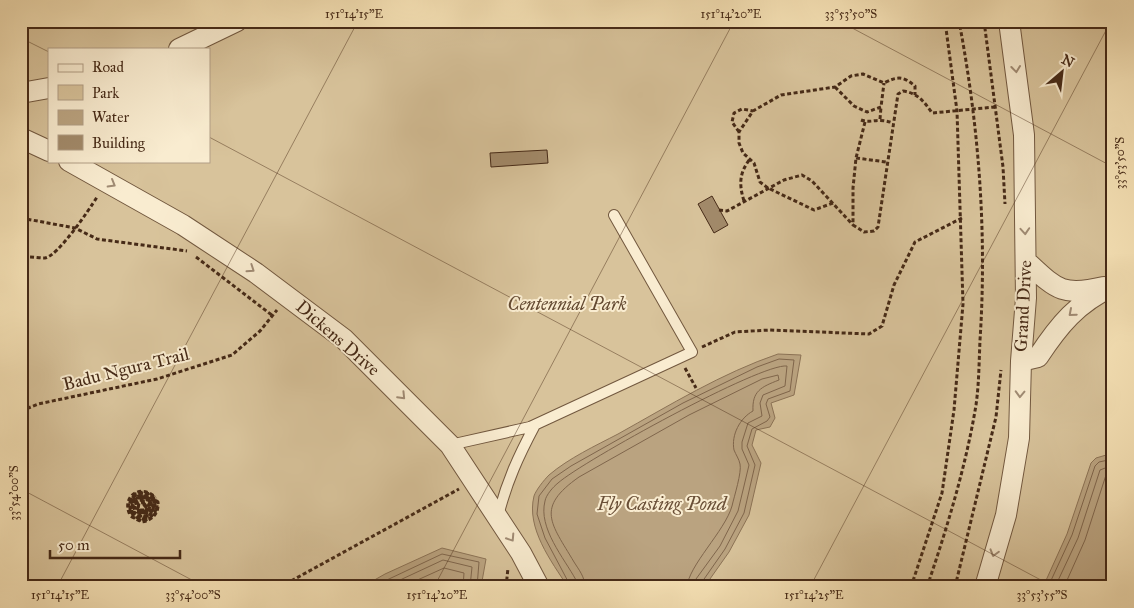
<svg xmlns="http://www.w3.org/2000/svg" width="1134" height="608" viewBox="0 0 1134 608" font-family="'IM FELL Great Primer',serif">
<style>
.green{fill:#d8c39b;stroke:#8f7659;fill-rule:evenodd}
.water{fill:#baa380;stroke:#8c7356}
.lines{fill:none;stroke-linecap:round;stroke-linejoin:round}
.shore{stroke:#80664c;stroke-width:1}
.building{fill:#a28a6a;stroke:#462a17}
.service-casing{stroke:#72583f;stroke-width:12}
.minor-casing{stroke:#72583f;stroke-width:22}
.path{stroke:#462a17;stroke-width:3;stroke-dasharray:4 2.5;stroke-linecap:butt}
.service{stroke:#f9ecd0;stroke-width:10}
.minor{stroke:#f9ecd0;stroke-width:20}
.oneway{stroke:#a08b74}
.ticks{fill:none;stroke:#462a17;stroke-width:1;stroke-opacity:0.45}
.labels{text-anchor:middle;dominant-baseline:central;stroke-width:4;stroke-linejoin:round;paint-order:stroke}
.park-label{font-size:18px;font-style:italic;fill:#634931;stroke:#f9ecd0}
.street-label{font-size:18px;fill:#462a17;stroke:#f9ecd0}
.water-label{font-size:19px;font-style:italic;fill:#694e36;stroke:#f9ecd0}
.neatline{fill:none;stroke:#462a17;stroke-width:2}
.ticks-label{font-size:12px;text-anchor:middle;fill:#462a17}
</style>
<rect width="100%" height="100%" fill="#f6e2b6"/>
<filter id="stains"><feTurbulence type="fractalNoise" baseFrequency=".004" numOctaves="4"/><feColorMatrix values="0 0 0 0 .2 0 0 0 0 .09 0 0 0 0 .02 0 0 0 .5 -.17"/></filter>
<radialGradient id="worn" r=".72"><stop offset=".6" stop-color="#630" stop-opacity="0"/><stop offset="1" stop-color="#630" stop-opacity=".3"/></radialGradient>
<!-- green -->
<path class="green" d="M21,21H1113V587H21ZM49,49H209V161H49Z"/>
<!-- water -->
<path class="water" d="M778,354L801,355L794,395L771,403L775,418L770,427L756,430L752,445L761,463L749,515L729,552L705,586L568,587C551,561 526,528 534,496C536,490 544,480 549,475C569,458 595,446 618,434C670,405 722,373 778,354Z
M1113,453V587H1043L1067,534L1091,463L1096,458Z
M442,548L486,559L481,587H362L385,574Z"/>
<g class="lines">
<!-- shore -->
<path class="shore" d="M372,587L442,554L479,562L477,587
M385,587L443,560L472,567L470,587
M402,587L444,568L464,573L463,587
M571,587L545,538L537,514L539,496L552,479L571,466L683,403L757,367L779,359L794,360L790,391L768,399L766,404L770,417L767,421L752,429L747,446L755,465L744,513L725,549L702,582L701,587
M578,587L576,580C564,558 538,528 545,501C546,495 553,487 558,483C583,461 761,363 787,366L785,386L763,395L760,403L762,416L748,423L742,442V449L749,465L738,511L720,546L696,579L694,587
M585,587C585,577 579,570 574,562C551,523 535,508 579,477L689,415L762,379L778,375L779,380C761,387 752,391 753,411C740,418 731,435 734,450C736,455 739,459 740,464C742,472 734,497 732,506C725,531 688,566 687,587
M1048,587L1072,535L1095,466L1099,462L1113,459
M1055,587L1078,538L1100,470L1113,465
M1064,587L1085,540L1106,475L1113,472"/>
</g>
<!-- building -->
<path class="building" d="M547,150L548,163L491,167L490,153Z
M712,196L728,225L714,233L698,204Z"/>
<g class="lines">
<defs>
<path id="service" d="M450,445L530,427L692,352L614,215
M498,516C507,481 518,457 535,425"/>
<path id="minor" d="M179,49L237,21
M21,93L49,88
M21,138L49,151
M69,161L183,225L256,273L344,339L450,445L521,553L539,587
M1027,262C1056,289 1062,297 1104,287
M1021,361L1038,357C1059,325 1077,303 1113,286
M985,587L1006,515L1019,438L1021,361L1026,298L1024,135L1009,21"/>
</defs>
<!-- service casing -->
<use href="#service" class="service-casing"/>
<!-- minor casing -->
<use href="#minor" class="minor-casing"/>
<!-- path -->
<path class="path" d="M984,21L1003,167L1005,204
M835,87L854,106L867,112L881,107L884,83
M880,119L881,107
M861,120C871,124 877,117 893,123
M865,122L856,158L853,188V225L864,232L874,231L878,227L898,94L903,91C917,93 924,101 932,113L995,107
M739,132L732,122L734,113L742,109L753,111
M856,158L886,162
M744,201C739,185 739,173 750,159
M833,203L814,210L768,188L760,182L754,163L743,153L739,143V132L753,111L781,95L835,87L851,76L863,74L884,83C898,76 903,76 915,86V95
M719,210L727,211L784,180L802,175L812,181L853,225
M21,218L75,228L97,239L187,251
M196,257L273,316
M21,272L23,261L29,257C34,257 40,258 45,258C58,256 89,210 97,197
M702,347L735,332L770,330L869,334L882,326L894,285L915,242L962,218
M685,368L696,388
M21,411L38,404L157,379L232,355L260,331L277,310
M143,506L150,501L146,498H137L146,496L151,500L155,497C140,483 121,497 130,515L128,506L132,496C139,491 146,491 153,496L146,493L136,494L135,496C141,493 147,493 152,498L141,495C131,498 132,505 132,513L130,506L134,496L130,501V510C135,520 142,520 151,518L143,521L130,516L142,522C153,520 159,513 158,502L155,499L157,506L155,514L151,517L156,510L154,500C155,512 147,525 133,514L143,518L149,516H140L134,512L133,506L134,500L137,499C133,503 133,507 135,511C135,506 134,501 141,498L148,500H139L146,502L139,503L138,509L139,502L136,504L139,512L147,513L136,512L144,515L151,510V503L148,512L149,504L145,512L138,510H145L147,504L151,501L153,507L150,515L154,506L152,500L156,497
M280,587L459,489
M506,587L508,568
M911,587L942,493L954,410L963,304L957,111L945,21
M927,587C947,528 966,466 976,405C979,384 979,362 980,340C987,233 979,127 959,21
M955,587L996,417L1001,370"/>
<!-- service -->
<use href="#service" class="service"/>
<!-- minor -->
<use href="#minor" class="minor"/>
</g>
<!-- one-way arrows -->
<defs><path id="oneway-chevron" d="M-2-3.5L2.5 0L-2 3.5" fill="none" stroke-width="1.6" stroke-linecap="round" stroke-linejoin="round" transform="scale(1.25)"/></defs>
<g class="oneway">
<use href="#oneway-chevron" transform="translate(1016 69) rotate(83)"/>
<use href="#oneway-chevron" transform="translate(112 184) rotate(30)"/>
<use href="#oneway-chevron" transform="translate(1025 231) rotate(86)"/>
<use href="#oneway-chevron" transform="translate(251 269) rotate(34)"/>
<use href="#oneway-chevron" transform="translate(1072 313) rotate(139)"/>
<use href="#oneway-chevron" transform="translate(1020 394) rotate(92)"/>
<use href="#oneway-chevron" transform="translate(402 396) rotate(46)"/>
<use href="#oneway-chevron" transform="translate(511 538) rotate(57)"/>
<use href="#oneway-chevron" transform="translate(994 553) rotate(106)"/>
</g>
<!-- ticks -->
<path class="ticks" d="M839,21L1113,167M21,38L49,52M209,137L1054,587M21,489L205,587M57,587L358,21M434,587L734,21M810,587L1111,21"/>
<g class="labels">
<!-- park labels -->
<g class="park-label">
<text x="567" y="304">Centennial Park</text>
</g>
<!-- street labels -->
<g class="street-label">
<text transform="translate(1023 306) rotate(-87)">Grand Drive</text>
<text transform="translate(338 338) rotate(41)">Dickens Drive</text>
<text transform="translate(126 369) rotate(-14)">Badu Ngura Trail</text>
</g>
<!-- water labels -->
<g class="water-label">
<text x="662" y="503">Fly Casting Pond</text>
</g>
</g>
<!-- margin -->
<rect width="1134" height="608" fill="none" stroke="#f6e2b6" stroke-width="55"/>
<!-- legend -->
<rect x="48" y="48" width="162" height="115" fill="#f9ecd0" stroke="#b19e86"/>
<rect x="58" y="64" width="25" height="8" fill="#f9ecd0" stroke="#b19e86"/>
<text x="92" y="72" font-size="15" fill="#462a17">Road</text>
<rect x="58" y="85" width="25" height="15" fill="#d8c39b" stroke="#b19e86"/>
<text x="92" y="98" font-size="15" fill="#462a17">Park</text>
<rect x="58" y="110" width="25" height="15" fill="#baa380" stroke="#b19e86"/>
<text x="92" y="122" font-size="15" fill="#462a17">Water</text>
<rect x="58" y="135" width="25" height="15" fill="#a28a6a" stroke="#b19e86"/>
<text x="92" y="148" font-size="15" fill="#462a17">Building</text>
<!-- north arrow -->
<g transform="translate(1062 72) rotate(28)" stroke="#f9ecd0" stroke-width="4" paint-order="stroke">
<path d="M0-4L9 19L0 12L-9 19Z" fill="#462a17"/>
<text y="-8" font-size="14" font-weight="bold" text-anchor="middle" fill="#462a17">N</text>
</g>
<!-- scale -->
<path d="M50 550v8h130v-8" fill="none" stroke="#462a17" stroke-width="2.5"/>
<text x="58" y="550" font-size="15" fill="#462a17" stroke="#f9ecd0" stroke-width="4" paint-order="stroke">50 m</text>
<rect x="28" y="28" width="1078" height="552" class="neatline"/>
<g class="ticks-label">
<text x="354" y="18">151°14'15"E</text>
<text x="731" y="18">151°14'20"E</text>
<text x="851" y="18">33°53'50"S</text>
<text transform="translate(1120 163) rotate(-90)" y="4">33°53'50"S</text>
<text transform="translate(14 493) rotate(-90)" y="4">33°54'00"S</text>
<text x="60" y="599">151°14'15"E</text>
<text x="193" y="599">33°54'00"S</text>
<text x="437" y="599">151°14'20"E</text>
<text x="814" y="599">151°14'25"E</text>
<text x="1042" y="599">33°53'55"S</text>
</g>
<rect width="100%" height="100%" filter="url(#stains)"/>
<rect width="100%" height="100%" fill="url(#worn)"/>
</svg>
